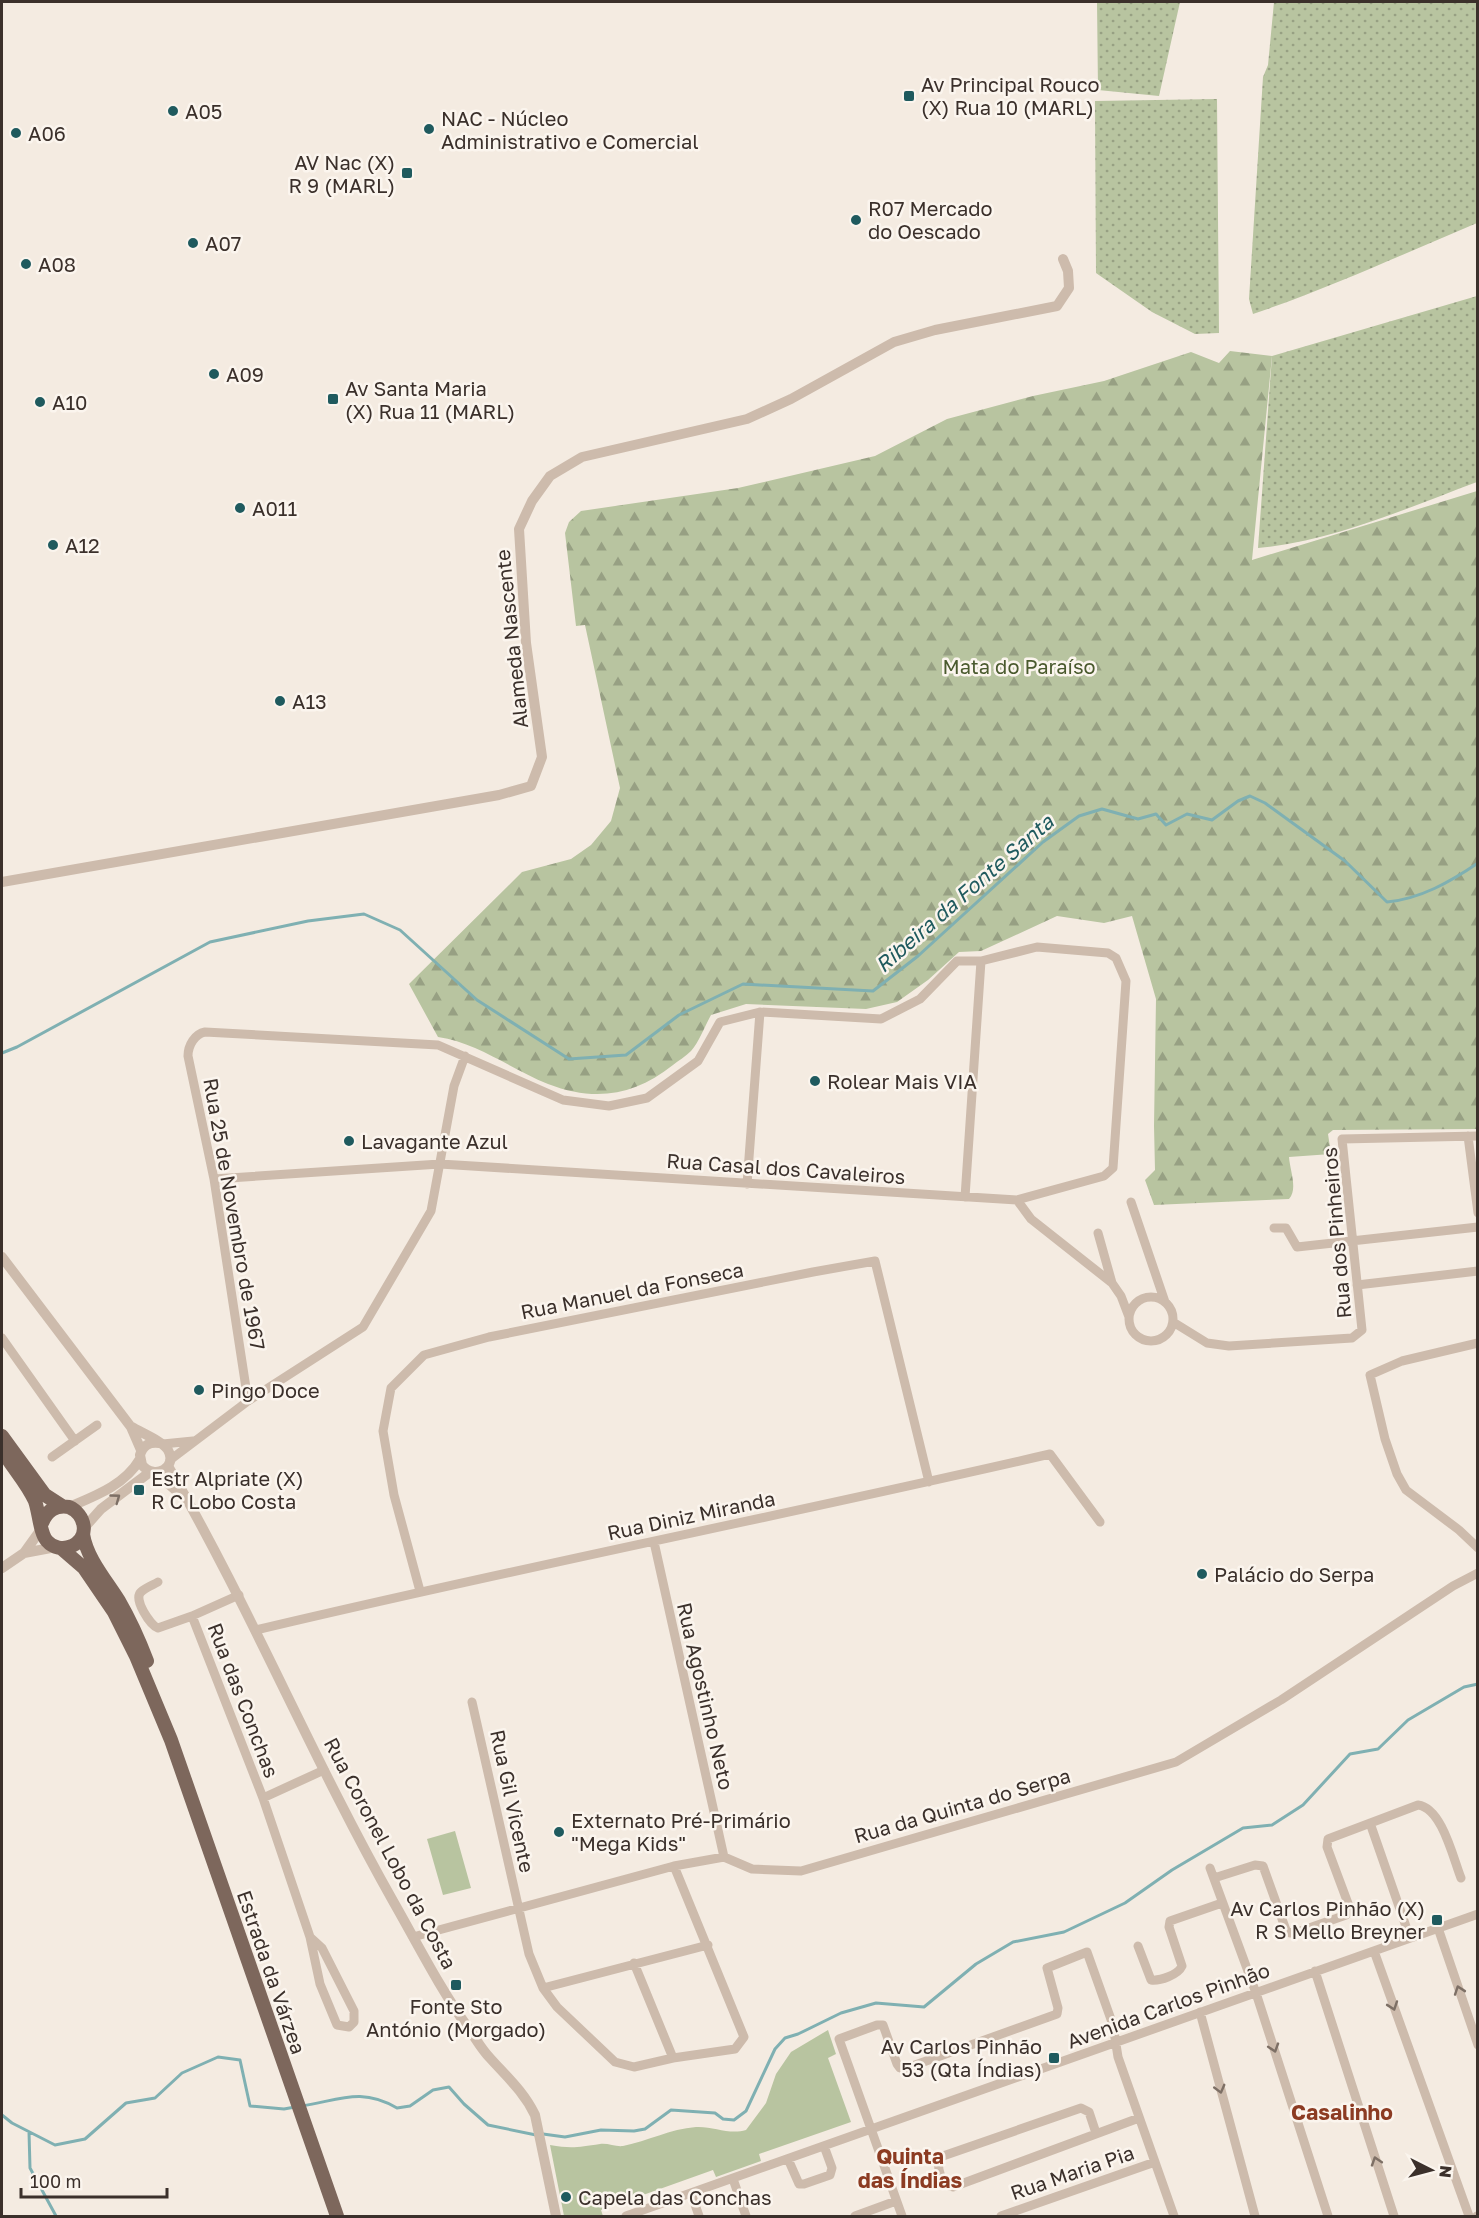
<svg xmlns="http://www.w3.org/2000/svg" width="1479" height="2218" viewBox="0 0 1479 2218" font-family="'Golos Text',sans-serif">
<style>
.grass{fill:url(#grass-dots)}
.forest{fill:url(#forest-firs)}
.green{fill:#b8c4a0}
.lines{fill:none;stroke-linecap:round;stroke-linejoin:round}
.stream{stroke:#7fb0b2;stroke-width:3}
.minor{stroke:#cdbbac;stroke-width:9}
.tertiary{stroke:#cdbbac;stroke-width:10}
.primary{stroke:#7d675c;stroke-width:14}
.oneway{stroke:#7d6f65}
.poi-dot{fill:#1f5a5e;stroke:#fbf5ee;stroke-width:2}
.labels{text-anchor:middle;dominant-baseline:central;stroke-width:5;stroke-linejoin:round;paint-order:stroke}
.poi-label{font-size:20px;fill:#3b302b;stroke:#fbf5ee;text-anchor:start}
.street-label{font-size:20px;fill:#3b302b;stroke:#fbf5ee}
.park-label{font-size:20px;fill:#4a5a2e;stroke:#fbf5ee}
.water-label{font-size:21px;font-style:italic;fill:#1f5a5e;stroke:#fbf5ee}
.neighbourhood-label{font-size:21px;font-weight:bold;fill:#8c3b22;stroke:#fbf5ee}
</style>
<defs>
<pattern id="grass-dots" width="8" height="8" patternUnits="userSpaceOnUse" patternTransform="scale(1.5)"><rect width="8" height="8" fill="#b8c4a0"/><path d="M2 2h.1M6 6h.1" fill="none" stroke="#97a083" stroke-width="1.8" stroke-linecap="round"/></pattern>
<pattern id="forest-firs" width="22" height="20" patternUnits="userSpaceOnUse" patternTransform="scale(1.5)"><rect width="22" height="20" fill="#b8c4a0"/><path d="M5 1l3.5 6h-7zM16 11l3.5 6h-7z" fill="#97a083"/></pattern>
</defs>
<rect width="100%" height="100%" fill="#f4ebe1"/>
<!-- grass -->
<path class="grass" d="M1097,2H1180L1159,96L1098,90Z
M1274,2H1477V223C1403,254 1330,288 1253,314L1249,299L1263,77L1268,65Z
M1217,99L1219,333L1195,334L1152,312L1096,273L1095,101Z
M1477,296V482C1407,508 1334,541 1258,548L1272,356Z"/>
<!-- forest -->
<path class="forest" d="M1230,351L1272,356L1252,560L1477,491V1129L1333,1130L1328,1134L1331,1154L1289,1157C1290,1171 1298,1189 1289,1199L1154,1205L1145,1180L1155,1170L1154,1126L1156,999L1132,916L1104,923L1057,916L981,951L959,952L928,980L897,1002L866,1009L746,1004L711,1015C705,1026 699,1042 691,1051C686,1056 678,1061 673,1065C634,1096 595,1102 548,1084C511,1069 478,1043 438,1037L409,984L522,872L571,859L591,845L611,821L620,788L585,625L576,626L565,533L569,522L581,511L738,488L875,456L947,419L1033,396L1104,381L1191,352L1219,363Z"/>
<!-- green -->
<path class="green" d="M455,1831L471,1888L443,1895L427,1839Z
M828,2030L836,2054L828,2058L851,2122L759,2154L761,2161L716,2177L713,2170L601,2210L603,2216H564L550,2145C572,2149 579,2147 600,2144C608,2143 616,2147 623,2146C648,2141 670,2129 696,2127C713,2126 729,2135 746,2130L766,2103L776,2074L791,2052Z"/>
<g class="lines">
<!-- stream -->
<path class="stream" d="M2,1053L17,1047L210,942L308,921L364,914L400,930L477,1000L569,1059L626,1055L679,1015L743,984L873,991L918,956L1043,842L1079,816L1102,809L1138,819L1156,814L1166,825L1187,814L1212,820L1238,801L1250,796L1265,803L1345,861L1387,902C1420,899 1450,882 1478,863
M302,2106C340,2100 361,2087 397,2108L410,2106L433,2090L449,2087L464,2104L488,2125L536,2135
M2,2115L12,2123L55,2145L85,2139L126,2103L155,2098L182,2073L218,2057L240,2060L250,2106L284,2109L295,2107
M29,2132L30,2168L56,2216
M543,2134L565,2137L601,2130L634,2131L645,2129L671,2110L715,2113L723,2119L734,2120L746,2111L775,2049L785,2038L798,2034L841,2013L876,2003L924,2007L976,1964L1013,1942L1064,1932L1125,1903L1172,1870L1243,1828L1272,1825L1303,1805L1350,1754L1378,1749L1408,1720L1464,1687L1478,1684"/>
<!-- minor -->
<path class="minor" d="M1468,1136L1478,1213
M214,1179L440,1164L1017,1200L1104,1176L1113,1168L1126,981L1116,958L1108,953L1037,947L981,961H957L920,999L881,1019L760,1012L720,1022L698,1061L647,1098L609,1106L563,1100L438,1045L205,1032C195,1034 188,1045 188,1056L214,1179L248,1401
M747,1184L760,1012
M965,1197L981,961
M1017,1200L1031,1219L1112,1283L1121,1296L1129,1317
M1131,1202L1165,1302
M1274,1228H1286L1297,1247L1478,1227
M1098,1233L1112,1283
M1357,1285L1478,1271
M1129 1319a22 22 0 1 1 44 0a22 22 0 1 1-44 0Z
M1173,1322L1207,1343L1229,1346L1352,1338L1362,1330L1342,1139L1478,1136
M2,1338L75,1441
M1478,1343L1402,1361L1370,1375L1385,1439L1397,1474L1406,1490L1459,1530L1478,1548
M163,1444L193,1441
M52,1457L97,1425
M170,1460L248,1401L363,1327L431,1211L454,1086L465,1056
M654,1542L724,1857
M158,1582C153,1585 145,1588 141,1592C133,1599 150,1625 158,1628L192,1616
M420,1591L394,1495L383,1431L391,1388L424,1355L489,1337L813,1272L875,1261L929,1482
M239,1595L192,1616L263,1798L310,1937L320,1984L337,2025L349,2027L354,2022V2011L322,1948L310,1937
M256,1630C520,1567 786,1515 1050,1454L1100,1522
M472,1702L529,1954L543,1988L557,2007L615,2062L634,2067L673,2058L735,2049L744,2037L674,1866
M263,1798L324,1770
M1370,1823L1410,1938
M1210,1868L1256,1993L1328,2216
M1214,1878L1255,1865L1263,1866L1286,1930L1290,1933H1295L1346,1915L1349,1911V1906L1327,1847L1328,1839L1418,1805C1442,1808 1453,1858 1461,1878
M1438,1928L1478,2045
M413,1937L674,1866L724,1857L752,1869L801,1871L1176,1762L1281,1700L1453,1586L1478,1573
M1138,1946L1151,1980C1160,1981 1178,1975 1182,1966L1169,1927L1170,1921L1222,1903
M1374,1951L1469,2216
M634,1963L673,2058
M1315,1971L1394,2216
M543,1988L708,1945
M1200,2012L1255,2216
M1096,2133L1089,2112L1081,2108L943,2156L939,2158C937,2168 941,2186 953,2187L1139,2118
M788,2159L799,2184H804L830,2175L832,2168L824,2146
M733,2179L746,2216
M691,2193L699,2216
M626,2216L1478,1914
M855,2216L896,2201
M902,2216L839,2039L877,2025H883L897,2064L900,2068L904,2069L1057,2014L1058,2008L1047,1968L1087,1952L1113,2025L1118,2057L1174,2216
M1001,2216L1155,2162
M1477,2216H1478"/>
<!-- tertiary -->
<path class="tertiary" d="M2,882L499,795L531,786L542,757L526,643L519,529L532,501L550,476L582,457L747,419L791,399L894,342L935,330L1057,306L1069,288L1068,271L1063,259
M2,1257L131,1427L141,1450
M132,1427C140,1432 164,1442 168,1450C178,1467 155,1481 142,1465L140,1455C143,1445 149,1442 159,1443
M168,1466C250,1607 312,1758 393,1901C417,1943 440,1989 469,2029C476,2039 482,2050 490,2058C507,2077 524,2092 535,2115L556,2216
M156,1473L180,1494
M69,1507C95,1496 125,1485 140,1459
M84,1528L101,1509L150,1472
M24,1553L56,1547
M2,1568L24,1553L42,1528"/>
<!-- primary -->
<path class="primary" d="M2,1436L45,1495L62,1506
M2,1450C12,1467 27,1483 35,1501C39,1512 40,1534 47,1541C53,1548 63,1550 72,1546C91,1537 85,1514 69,1507C56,1505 47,1510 42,1523
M83,1534C87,1559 106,1580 119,1601C130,1620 139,1640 147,1661
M62,1549L84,1568L114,1612L136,1656L171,1740L337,2216"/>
</g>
<!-- one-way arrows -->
<defs><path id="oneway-chevron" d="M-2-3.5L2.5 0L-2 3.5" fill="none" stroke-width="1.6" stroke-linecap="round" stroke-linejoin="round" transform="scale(1.5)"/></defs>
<g class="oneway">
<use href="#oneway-chevron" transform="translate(116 1498) rotate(-36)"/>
<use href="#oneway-chevron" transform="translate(1459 1990) rotate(-109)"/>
<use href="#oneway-chevron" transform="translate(1393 2006) rotate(71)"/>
<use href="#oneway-chevron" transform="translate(1274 2048) rotate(72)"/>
<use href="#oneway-chevron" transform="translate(1220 2089) rotate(75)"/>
<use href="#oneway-chevron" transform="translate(1376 2161) rotate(-108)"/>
</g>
<!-- markers -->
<g class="poi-dot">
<rect x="903" y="90" width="12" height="12" rx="3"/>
<circle cx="173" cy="111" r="6"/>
<circle cx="429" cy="129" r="6"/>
<circle cx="16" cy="133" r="6"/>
<rect x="401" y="167" width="12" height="12" rx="3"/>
<circle cx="856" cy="220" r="6"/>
<circle cx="193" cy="243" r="6"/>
<circle cx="26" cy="264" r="6"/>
<circle cx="214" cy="374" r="6"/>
<rect x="327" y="393" width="12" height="12" rx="3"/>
<circle cx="40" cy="402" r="6"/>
<circle cx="240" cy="508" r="6"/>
<circle cx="53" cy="545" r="6"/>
<circle cx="280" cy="701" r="6"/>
<circle cx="815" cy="1081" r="6"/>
<circle cx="349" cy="1141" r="6"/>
<circle cx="199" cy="1390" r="6"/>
<rect x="133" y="1484" width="12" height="12" rx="3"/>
<circle cx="1202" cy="1574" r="6"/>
<circle cx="559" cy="1832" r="6"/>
<rect x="1431" y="1914" width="12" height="12" rx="3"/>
<rect x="450" y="1979" width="12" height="12" rx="3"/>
<rect x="1048" y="2052" width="12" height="12" rx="3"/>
<circle cx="566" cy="2197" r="6"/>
</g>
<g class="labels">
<!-- poi labels -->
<g class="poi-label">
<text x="921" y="84">Av Principal Rouco<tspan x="921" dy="23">(X) Rua 10 (MARL)</tspan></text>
<text x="185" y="111">A05</text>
<text x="441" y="118">NAC - Núcleo<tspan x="441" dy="23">Administrativo e Comercial</tspan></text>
<text x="28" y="133">A06</text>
<text x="395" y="162" text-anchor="end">AV Nac (X)<tspan x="395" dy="23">R 9 (MARL)</tspan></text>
<text x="868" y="208">R07 Mercado<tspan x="868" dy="23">do Oescado</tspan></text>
<text x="205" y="243">A07</text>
<text x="38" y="264">A08</text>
<text x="226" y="374">A09</text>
<text x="345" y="388">Av Santa Maria<tspan x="345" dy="23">(X) Rua 11 (MARL)</tspan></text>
<text x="52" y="402">A10</text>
<text x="252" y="508">A011</text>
<text x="65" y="545">A12</text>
<text x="292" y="701">A13</text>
<text x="827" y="1081">Rolear Mais VIA</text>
<text x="361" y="1141">Lavagante Azul</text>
<text x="211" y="1390">Pingo Doce</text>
<text x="151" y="1478">Estr Alpriate (X)<tspan x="151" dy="23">R C Lobo Costa</tspan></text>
<text x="1214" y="1574">Palácio do Serpa</text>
<text x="571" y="1820">Externato Pré-Primário<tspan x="571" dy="23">"Mega Kids"</tspan></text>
<text x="1425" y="1908" text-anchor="end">Av Carlos Pinhão (X)<tspan x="1425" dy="23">R S Mello Breyner</tspan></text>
<text x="456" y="2006" text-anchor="middle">Fonte Sto<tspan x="456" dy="23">António (Morgado)</tspan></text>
<text x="1042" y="2046" text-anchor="end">Av Carlos Pinhão<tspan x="1042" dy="23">53 (Qta Índias)</tspan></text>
<text x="578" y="2197">Capela das Conchas</text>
</g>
<!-- street labels -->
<g class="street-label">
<text transform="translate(511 639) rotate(-96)">Alameda Nascente</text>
<text transform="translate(786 1168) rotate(4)">Rua Casal dos Cavaleiros</text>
<text transform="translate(235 1214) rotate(80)">Rua 25 de Novembro de 1967</text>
<text transform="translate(1336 1233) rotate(-95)">Rua dos Pinheiros</text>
<text transform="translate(632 1290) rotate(-11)">Rua Manuel da Fonseca</text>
<text transform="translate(691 1515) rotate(-12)">Rua Diniz Miranda</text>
<text transform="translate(706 1696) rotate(77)">Rua Agostinho Neto</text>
<text transform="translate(244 1700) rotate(69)">Rua das Conchas</text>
<text transform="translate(513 1801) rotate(78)">Rua Gil Vicente</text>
<text transform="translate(962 1805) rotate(-16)">Rua da Quinta do Serpa</text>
<text transform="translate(391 1853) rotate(62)">Rua Coronel Lobo da Costa</text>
<text transform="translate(272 1972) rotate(71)">Estrada da Várzea</text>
<text transform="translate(1168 2005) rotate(-20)">Avenida Carlos Pinhão</text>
<text transform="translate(1072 2172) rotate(-19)">Rua Maria Pia</text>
</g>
<!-- park labels -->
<g class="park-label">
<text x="1019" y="666">Mata do Paraíso</text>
</g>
<!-- water labels -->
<g class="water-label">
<text transform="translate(964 893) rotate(-41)">Ribeira da Fonte Santa</text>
</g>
<!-- neighbourhood labels -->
<g class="neighbourhood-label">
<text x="1342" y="2112">Casalinho</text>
<text x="910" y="2156">Quinta<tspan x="910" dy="24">das Índias</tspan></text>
</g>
</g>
<!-- border -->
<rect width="1479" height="2218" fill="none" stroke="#3b302b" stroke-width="6"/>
<!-- north arrow -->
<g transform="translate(1431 2170) rotate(96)" stroke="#fbf5ee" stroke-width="4.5" paint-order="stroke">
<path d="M0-4.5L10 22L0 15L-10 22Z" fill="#3b302b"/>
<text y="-9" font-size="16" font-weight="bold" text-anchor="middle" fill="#3b302b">N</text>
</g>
<!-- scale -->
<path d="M21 2188v9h146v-9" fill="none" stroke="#3b302b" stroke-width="3"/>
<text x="30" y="2188" font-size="18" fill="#3b302b" stroke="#fbf5ee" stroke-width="4.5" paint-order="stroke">100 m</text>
</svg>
